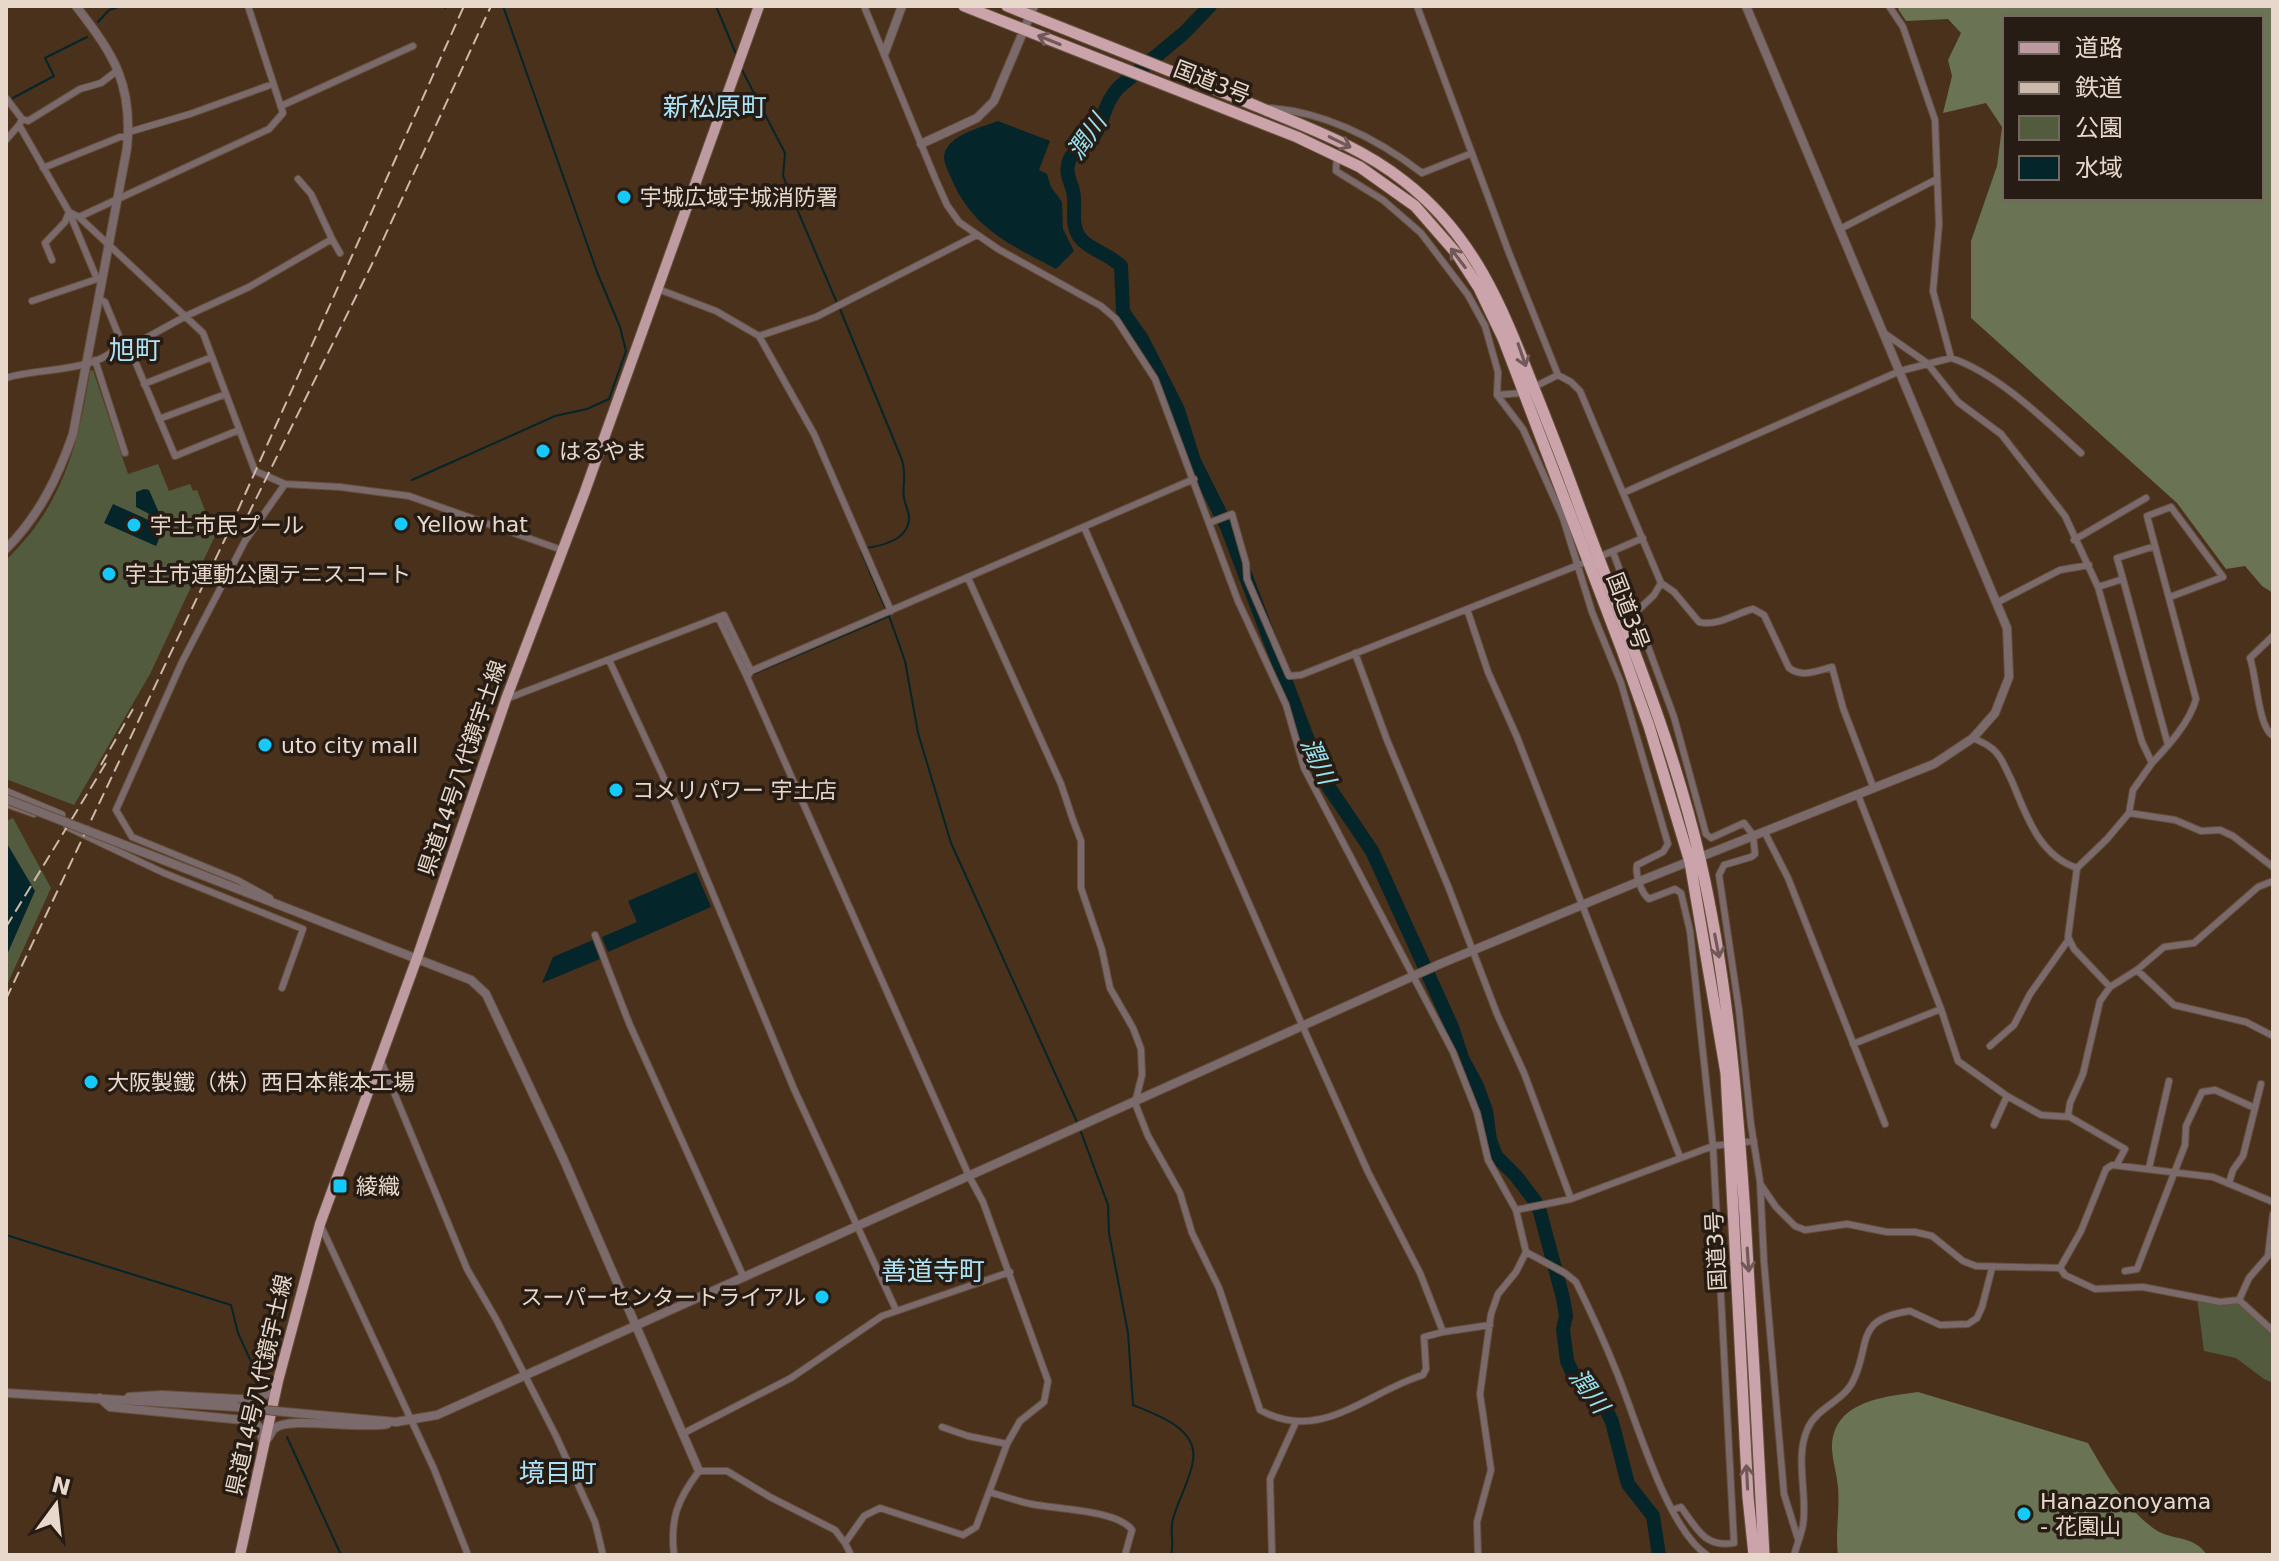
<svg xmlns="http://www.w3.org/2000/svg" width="2279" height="1561" viewBox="0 0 2279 1561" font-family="'DejaVu Sans','Noto Sans JP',sans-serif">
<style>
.green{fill:#535b3e}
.forest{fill:#6a7353;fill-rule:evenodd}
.water{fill:#04252a}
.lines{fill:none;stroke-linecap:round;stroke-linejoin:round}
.stream{stroke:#04252a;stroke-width:2}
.river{stroke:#04252a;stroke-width:14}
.minor-casing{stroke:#664f3c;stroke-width:8}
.tertiary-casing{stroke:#664f3c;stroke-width:10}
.primary-casing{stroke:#664f3c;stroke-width:12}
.trunk-casing{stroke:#664f3c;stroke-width:13}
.minor{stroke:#7b6a6c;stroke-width:6}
.tertiary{stroke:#7b6a6c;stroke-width:8}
.primary{stroke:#bd9ba0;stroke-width:10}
.trunk{stroke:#caa4aa;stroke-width:11}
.rail{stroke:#cbb9ab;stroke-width:2;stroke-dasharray:12 6;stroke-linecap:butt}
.tertiary-bridge-casing{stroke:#664f3c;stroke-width:10;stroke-linecap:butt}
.tertiary-bridge{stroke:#7b6a6c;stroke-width:8}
.oneway{stroke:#705957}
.poi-dot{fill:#15cafb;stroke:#271c13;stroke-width:3}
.labels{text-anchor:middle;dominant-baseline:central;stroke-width:7;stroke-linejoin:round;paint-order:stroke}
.street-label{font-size:22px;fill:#e8d8cb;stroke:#271c13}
.poi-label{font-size:22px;fill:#e8d8cb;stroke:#271c13;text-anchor:start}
.water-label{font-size:24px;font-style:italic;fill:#95e2f1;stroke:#271c13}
.quarter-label{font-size:26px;fill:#aee2f6;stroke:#271c13}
</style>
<rect width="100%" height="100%" fill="#4a311c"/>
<!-- green -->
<path class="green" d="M93,370L128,474L158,464L169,491L190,484L193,491L197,490L215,536L150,674L74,805L6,779V560C63,505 78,446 90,371Z
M13,818L51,888L6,987V821Z
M2197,1298L2239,1300L2273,1331V1383L2264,1379L2236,1358L2204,1351Z"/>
<!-- forest -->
<path class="forest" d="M1900,6H2273V593L2262,586L2245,566L2226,569L2177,503L1971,318V241L1997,166L2002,127L1986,103L1943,113L1952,76L1948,60L1961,33L1948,19L1906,21L1898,9ZM2005,18H2261V198H2005Z
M1918,1392L2088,1443C2106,1474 2123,1505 2153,1528C2171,1542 2192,1533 2207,1555H1838C1835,1533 1840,1510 1838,1487C1837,1475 1833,1463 1832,1450C1831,1402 1881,1397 1918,1392Z"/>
<!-- water -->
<path class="water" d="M998,121L1050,141L1039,170L1047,174L1051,187L1062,202L1063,229L1074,251L1056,269C1007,243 970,227 949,173C944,162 941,155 949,145C960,132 983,127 998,121Z
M144,489L149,490L160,515L157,518L136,507V492Z
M113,504L164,527L156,546L104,523Z
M6,842L35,891L6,957Z
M696,872L711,907L608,952L602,937L637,922L628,901Z
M593,940L600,959L542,983L553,957Z"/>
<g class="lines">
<!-- stream -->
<path class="stream" d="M716,6L736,54
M445,8V6
M98,22L109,10L122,6
M741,68L785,153L783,176L837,303
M13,98L54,76L45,58L87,37
M840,309L902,460C907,478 902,483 904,498C905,504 908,510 909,516C910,539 885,545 867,548
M412,480L555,416L587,409L609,399L626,351L620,327L597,272L503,6
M861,551L885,607
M753,674L889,616L905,661L918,733L951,843L1077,1122
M1081,1132L1108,1205L1109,1233L1128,1333L1133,1405C1155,1414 1198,1428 1193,1460C1191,1478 1178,1500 1173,1519C1169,1532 1175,1542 1171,1555
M6,1235L231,1305L238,1333L263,1388
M287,1437L341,1555"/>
<!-- river -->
<path class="river" d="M1210,6L1184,33L1119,87C1103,104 1105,120 1094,136C1086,146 1073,149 1069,161C1065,173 1070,180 1073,191C1077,207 1069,225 1081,239C1089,249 1109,254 1121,266L1123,312L1142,339L1178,410L1194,461L1227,527L1322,777L1372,851L1452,1027L1462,1058L1477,1086L1486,1111L1490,1140L1496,1156L1516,1176L1535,1201L1540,1212L1563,1298L1566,1316L1563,1329L1567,1361L1573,1374L1598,1395L1605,1407L1612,1422L1628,1484L1653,1516L1659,1555"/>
<defs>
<path id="minor" d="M864,6L935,178L947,205L959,222L998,249L1101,306L1116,319L1155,379L1238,601L1286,705L1304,768L1453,1052L1477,1113L1488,1160L1516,1210L1526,1252L1516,1272L1498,1294L1491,1314L1480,1394L1491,1470L1477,1522L1478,1555
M1417,6L1509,253L1558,375L1571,382L1580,391L1661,583L1674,592L1699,622C1717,627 1736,613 1753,609L1764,615L1789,668C1803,678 1816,671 1832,667L1843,708L1874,789
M6,98L22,119L19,125L69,212L97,279L101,280
M281,106L413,46
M1271,108C1327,113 1379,140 1422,173L1472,153
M22,119L28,121L80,89L101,83L118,70
M129,132L190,114L273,84
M6,140L19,125
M1337,155L1336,171L1383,200L1421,233L1468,295L1485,326L1498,372L1497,395L1523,429L1563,518L1592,612L1621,683L1668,844L1663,852L1637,865C1635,874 1641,893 1649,899L1675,889L1681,893L1690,931L1713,1146L1734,1543C1705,1548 1697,1529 1681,1507L1672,1510
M43,168L120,137H128
M69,212L79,217L203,333L255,471L285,484
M79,217L269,129L283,113L248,6
M1840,229L1937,179
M332,239L340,253
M52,260L45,243L65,222L69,212
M658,289L716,311L759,336L814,434L891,611
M98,298L105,302L121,341L135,344L186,316L249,287L332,239L311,194L298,179
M32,301L97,279
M1884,333L1927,363L1958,402L2001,434L2065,516L2098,587L2142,742L2152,763L2133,790L2129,813L2107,839L2077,868L2068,937L2074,949L2110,987
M759,336L816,317L977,235
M127,342L175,456L239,430
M1951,358C1997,373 2045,420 2081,453
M95,360L125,453
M6,378C37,367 103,374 121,341
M144,384L212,357
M1497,395L1522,393L1558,375
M159,419L226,394
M1623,493L1900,371L1951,358L1933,291L1939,224L1935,120L1903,27L1889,6
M1209,523L1232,514L1246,563L1247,579L1289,676L1301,675L1581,564
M1084,527L1303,1027L1368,1172L1420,1273L1443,1332L1490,1325
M2074,540L2146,498
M2155,546L2147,516L2171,507L2223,577L2170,597
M1613,552L1674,717L1706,834L1711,838L1744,823L1753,835L1755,854L1751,857L1724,865L1719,875L1739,1010L1751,1125L1760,1181L1764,1262L1784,1494L1798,1539
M1599,557L1643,538
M968,578L1061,784L1073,820L1081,841V888L1102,950L1110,988L1133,1028L1141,1049L1142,1075L1135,1103L1148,1136L1180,1193L1192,1233L1219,1288L1260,1410C1321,1444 1367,1392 1423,1375L1426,1369L1424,1337L1443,1332
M2123,579L2168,745
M2098,587L2123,579L2117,558L2155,546L2196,699C2190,722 2168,746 2152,763
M1998,602L2060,570L2089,565
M1467,609L1488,672L1517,737L1680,1157
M1635,613L1654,595L1661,583
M718,617L747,677
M2273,636L2250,658C2257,678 2258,727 2273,736
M1355,653L1387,740L1448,886L1497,1014L1524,1073L1571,1199
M609,660L674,800L794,1089L896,1310
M751,671L1194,479
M506,699L724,615L751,671L747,677L969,1176L983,1202L1048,1381L1044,1402L1020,1421L1007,1444L976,1527L963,1535L880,1508L864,1516L845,1543
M1973,738C1979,741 1985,743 1990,747C2001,754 2005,768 2011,779C2026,814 2038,855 2077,868
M1858,795L1941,1009L1958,1061L2007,1096L2041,1115L2070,1117
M6,804L34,814
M2129,813L2175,820L2201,831L2220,830L2233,836L2273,867
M67,827L164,873L303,929L282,988
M1764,831L1788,878L1885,1124
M270,898L237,880L132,837L116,810L182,662L245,541L285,484L340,487L409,496L562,550
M595,935L629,1023L744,1278
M2137,970L2174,1005L2246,1022L2273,1036
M1853,1044L1941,1009
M1990,1046L2014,1025L2030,994L2069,939
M381,1061L467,1269L496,1319L556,1436L595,1522L603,1555
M2255,1108L2261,1084
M1994,1125L2007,1096
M2117,1164L2125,1149L2068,1116L2070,1103L2083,1074L2100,1001L2110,987L2137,970L2164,947L2194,943L2258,887L2273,881
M2149,1168L2169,1081
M1761,1185L1776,1207L1795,1226L1805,1230L1847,1224L1887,1232H1915L1932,1236L1963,1261L1976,1266L2060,1268L2065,1275L2095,1289L2143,1287L2220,1302L2239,1300L2273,1331
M1516,1210L1571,1199L1713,1146L1754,1141
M320,1224L434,1469L468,1555
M1526,1252L1565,1273L1576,1282C1591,1312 1605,1343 1617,1373C1636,1419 1667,1529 1707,1555
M2060,1268L2081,1231L2106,1169L2112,1165L2213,1177L2273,1202
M2125,1271L2137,1269L2185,1145L2186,1126L2202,1092L2215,1090L2255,1108L2243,1156L2233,1170L2229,1183
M2239,1300L2249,1278L2268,1256L2273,1214
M942,1427L968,1436L1007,1444
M682,1434L791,1378L882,1316L1010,1272
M989,1492C1003,1496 1017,1501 1031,1504C1055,1509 1118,1510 1132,1530L1125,1555
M674,1555C670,1519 677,1500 699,1471H727L770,1497L835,1530L845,1543L851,1555
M1272,1555L1270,1479L1296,1422
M1794,1555C1797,1545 1801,1535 1803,1525C1808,1494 1794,1457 1808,1428C1817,1407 1845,1401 1854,1379C1871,1343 1854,1319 1910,1311L1940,1325L1968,1324L1977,1318L1982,1307L1992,1268"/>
<path id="tertiary" d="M885,52L902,6
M921,144L977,118L994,101L1034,6
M6,549C39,516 58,477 73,434L127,148C133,84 114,55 76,6
M6,792L61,815
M238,889L471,980L486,994L563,1158L699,1471
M6,1393L237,1407
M129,1397L162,1395L256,1400L267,1394L276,1383
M100,1398L110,1407L253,1421L260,1428L263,1442
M285,1412L396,1422L437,1415L1440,964L1640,881L1934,764L1973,738L1995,713L2009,677L2007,628L1746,6
M268,1438C270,1435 272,1430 275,1428C290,1416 360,1430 387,1424"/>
<path id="primary" d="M240,1555L278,1381L320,1224L417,958L506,699L584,494L759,6"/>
<path id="trunk" d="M964,6L1297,137L1360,167L1415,206L1457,254L1479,288L1503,338L1622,650L1649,726L1690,862L1726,1073L1748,1497L1754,1555
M1007,6C1092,40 1177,73 1261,108C1311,129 1361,147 1404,181C1474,235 1502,307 1533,386C1547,421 1561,456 1574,492C1618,613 1671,733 1700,859C1727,976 1737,1095 1745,1215C1752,1328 1758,1442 1764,1555"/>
</defs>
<!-- minor casing -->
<use href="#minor" class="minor-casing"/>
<!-- tertiary casing -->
<use href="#tertiary" class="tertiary-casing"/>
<!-- primary casing -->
<use href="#primary" class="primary-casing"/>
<!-- trunk casing -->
<use href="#trunk" class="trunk-casing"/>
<!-- minor -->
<use href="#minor" class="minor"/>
<!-- tertiary -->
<use href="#tertiary" class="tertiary"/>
<!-- primary -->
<use href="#primary" class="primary"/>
<!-- trunk -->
<use href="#trunk" class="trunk"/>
<!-- rail -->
<path class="rail" d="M248,515L371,266L491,6
M101,765L133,709
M6,927L109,758
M6,999L225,539L464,6"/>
<defs>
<path id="tertiary-bridge" d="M6,799L238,889
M237,1407L285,1412"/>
</defs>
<!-- tertiary-bridge casing -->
<use href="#tertiary-bridge" class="tertiary-bridge-casing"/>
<!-- tertiary-bridge -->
<use href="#tertiary-bridge" class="tertiary-bridge"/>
</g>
<!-- one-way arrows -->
<defs><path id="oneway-shaft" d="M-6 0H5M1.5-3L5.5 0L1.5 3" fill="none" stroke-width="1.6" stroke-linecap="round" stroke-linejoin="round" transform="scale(2)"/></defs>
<g class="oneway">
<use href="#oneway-shaft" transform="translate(1049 40) rotate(-158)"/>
<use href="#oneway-shaft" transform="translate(1340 142) rotate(26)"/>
<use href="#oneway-shaft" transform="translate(1458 258) rotate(-127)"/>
<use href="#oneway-shaft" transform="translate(1522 355) rotate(71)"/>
<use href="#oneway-shaft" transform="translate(1717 946) rotate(79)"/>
<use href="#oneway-shaft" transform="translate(1748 1260) rotate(86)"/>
<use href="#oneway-shaft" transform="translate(1747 1477) rotate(-93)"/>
</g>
<!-- markers -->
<g class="poi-dot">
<circle cx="624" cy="197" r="8"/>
<circle cx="543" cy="451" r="8"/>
<circle cx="401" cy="524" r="8"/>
<circle cx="134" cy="525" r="8"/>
<circle cx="109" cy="574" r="8"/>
<circle cx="265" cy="745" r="8"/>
<circle cx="616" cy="790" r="8"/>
<circle cx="91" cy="1082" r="8"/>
<rect x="332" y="1178" width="16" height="16" rx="4"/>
<circle cx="822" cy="1297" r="8"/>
<circle cx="2024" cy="1514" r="8"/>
</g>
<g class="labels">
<!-- street labels -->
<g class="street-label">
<text transform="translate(1212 82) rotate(21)">国道3号</text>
<text transform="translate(1628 611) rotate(69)">国道3号</text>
<text transform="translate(462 768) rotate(-71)">県道14号八代鏡宇土線</text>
<text transform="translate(1716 1251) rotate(-93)">国道3号</text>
<text transform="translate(259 1385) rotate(-77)">県道14号八代鏡宇土線</text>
</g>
<!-- poi labels -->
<g class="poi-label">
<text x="640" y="197">宇城広域宇城消防署</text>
<text x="559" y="451">はるやま</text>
<text x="417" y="524">Yellow hat</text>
<text x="150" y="525">宇土市民プール</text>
<text x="125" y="574">宇土市運動公園テニスコート</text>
<text x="281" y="745">uto city mall</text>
<text x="632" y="790">コメリパワー 宇土店</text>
<text x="107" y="1082">大阪製鐵（株）西日本熊本工場</text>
<text x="356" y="1186">綾織</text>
<text x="806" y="1297" text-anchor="end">スーパーセンタートライアル</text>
<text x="2040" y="1501">Hanazonoyama<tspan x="2040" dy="25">- 花園山</tspan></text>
</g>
<!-- water labels -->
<g class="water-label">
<text transform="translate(1087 137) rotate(-55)">潤川</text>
<text transform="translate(1318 761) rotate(65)">潤川</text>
<text transform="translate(1589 1391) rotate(54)">潤川</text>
</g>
<!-- quarter labels -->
<g class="quarter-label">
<text x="715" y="107">新松原町</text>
<text x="135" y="350">旭町</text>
<text x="933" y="1271">善道寺町</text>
<text x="558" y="1473">境目町</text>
</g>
</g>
<!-- border -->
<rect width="2279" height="1561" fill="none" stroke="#e8d8cb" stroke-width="16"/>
<!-- legend -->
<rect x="2003" y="16" width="260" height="184" fill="#271c13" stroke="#74675d" stroke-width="2"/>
<rect x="2019" y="42" width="40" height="12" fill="#bd9ba0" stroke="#74675d" stroke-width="2"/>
<text x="2075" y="56" font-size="24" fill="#e8d8cb">道路</text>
<rect x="2019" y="82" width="40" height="12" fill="#cbb9ab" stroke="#74675d" stroke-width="2"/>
<text x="2075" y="96" font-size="24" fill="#e8d8cb">鉄道</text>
<rect x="2019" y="116" width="40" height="24" fill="#535b3e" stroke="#74675d" stroke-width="2"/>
<text x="2075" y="136" font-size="24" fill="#e8d8cb">公園</text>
<rect x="2019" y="156" width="40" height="24" fill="#04252a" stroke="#74675d" stroke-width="2"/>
<text x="2075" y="176" font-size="24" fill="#e8d8cb">水域</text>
<!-- north arrow -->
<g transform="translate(56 1505) rotate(15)" stroke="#271c13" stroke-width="6" paint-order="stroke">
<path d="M0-6L14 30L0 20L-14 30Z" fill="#e8d8cb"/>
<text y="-12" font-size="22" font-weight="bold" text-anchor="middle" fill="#e8d8cb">N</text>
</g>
</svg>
